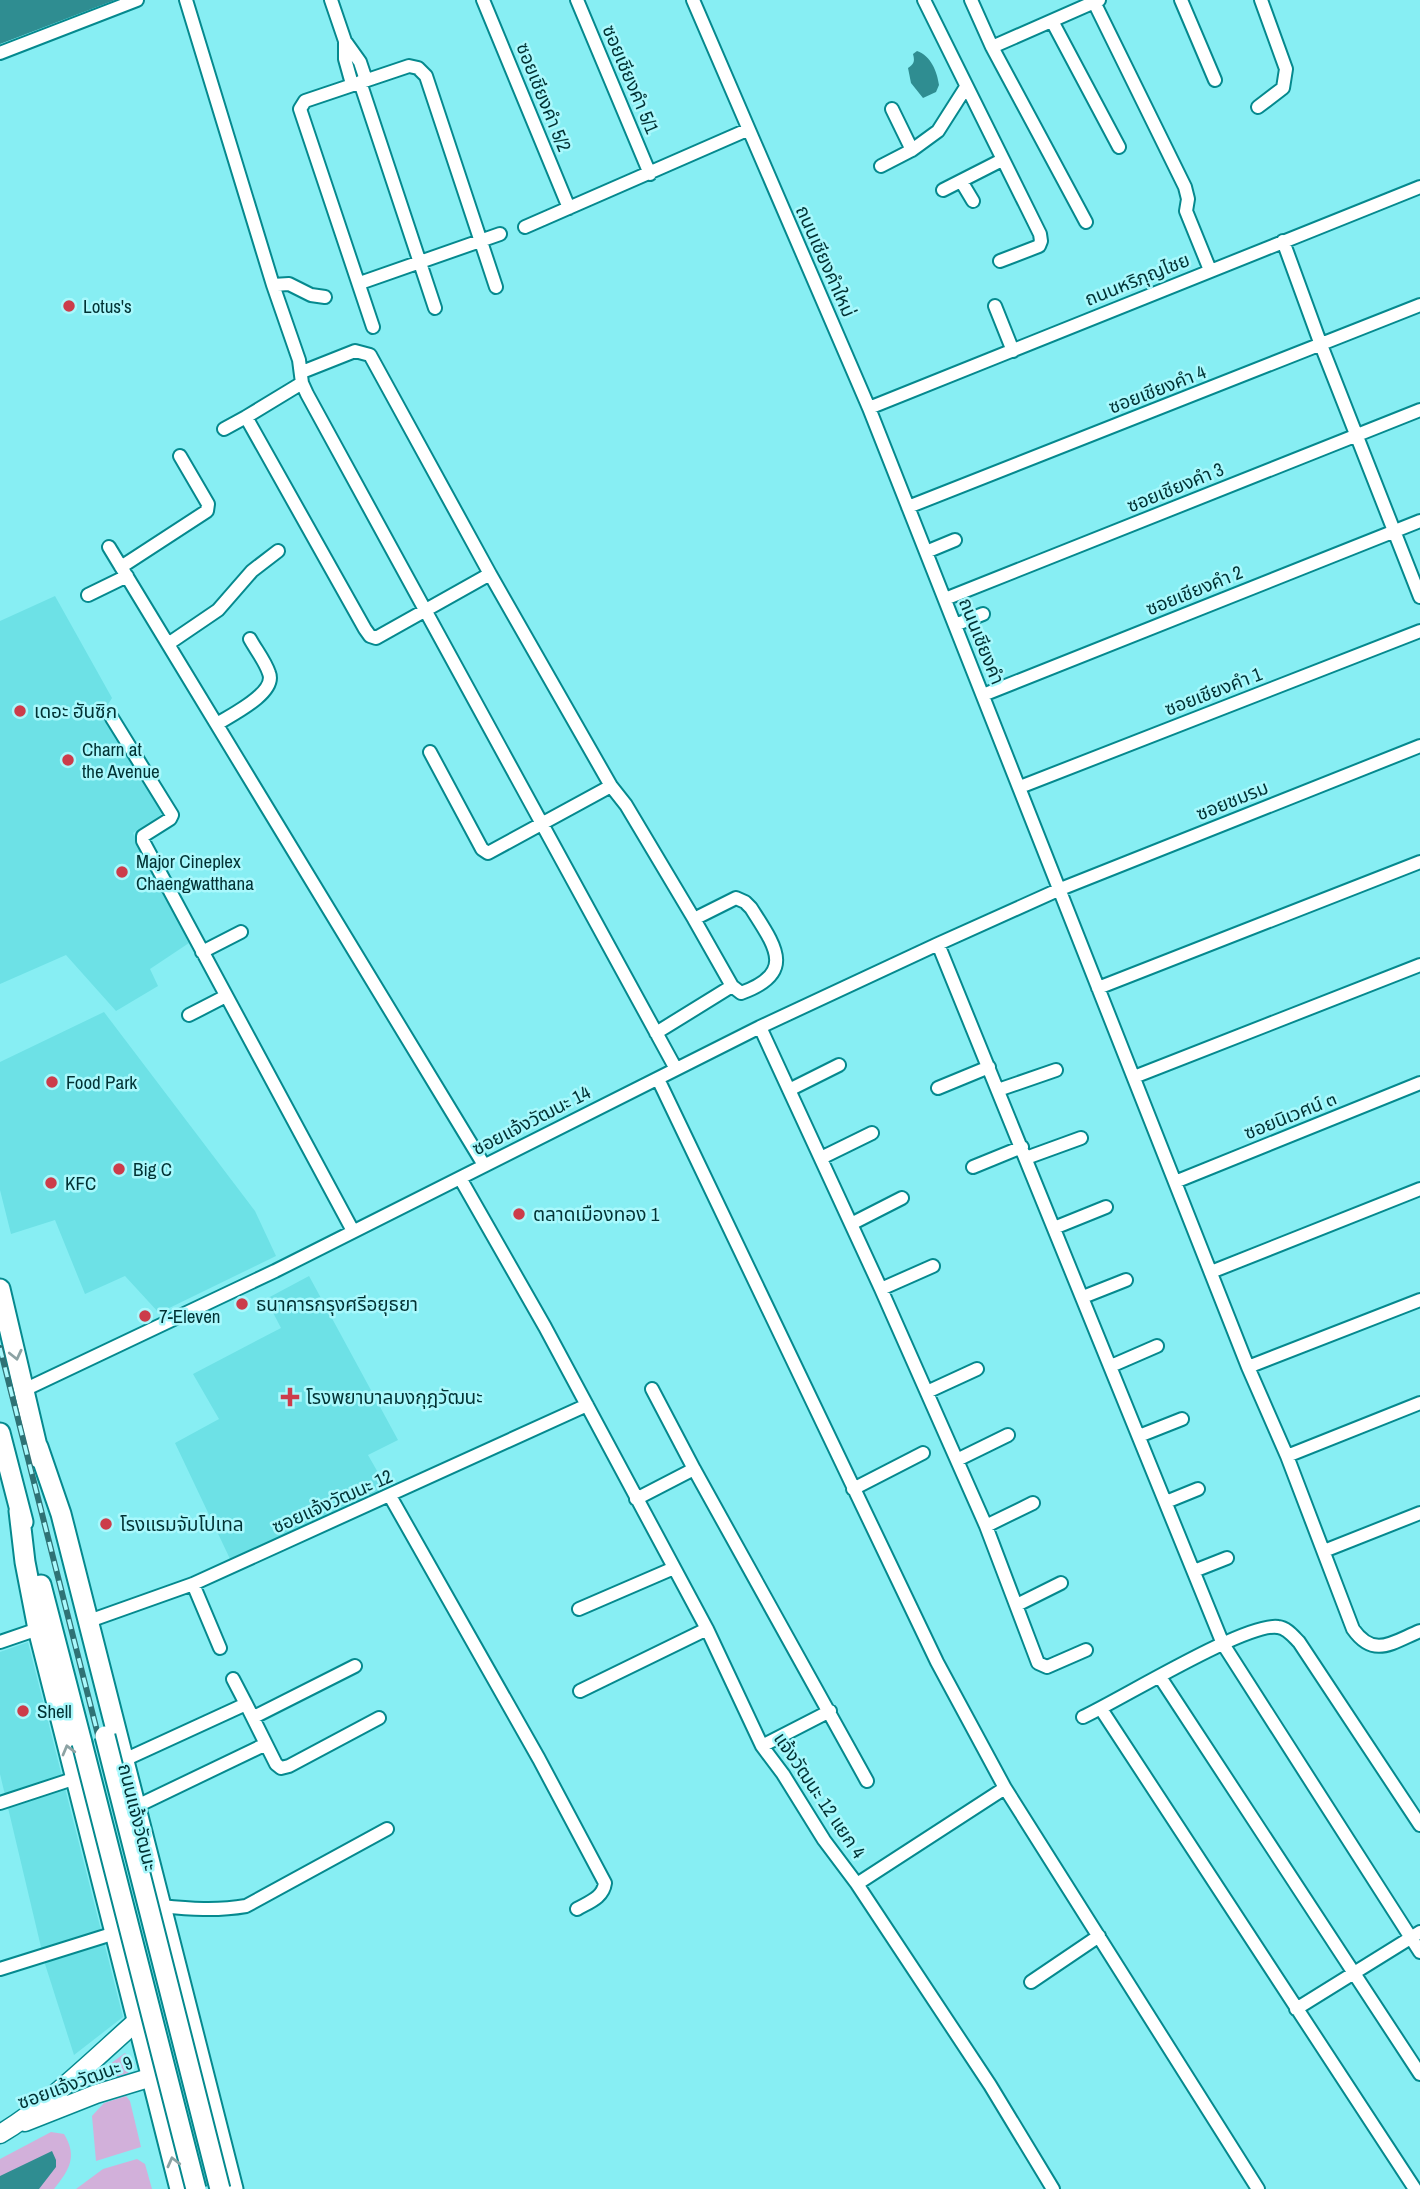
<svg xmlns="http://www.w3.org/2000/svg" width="1420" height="2189" viewBox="0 0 1420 2189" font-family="'Archivo Narrow','Noto Sans Thai',sans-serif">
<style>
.built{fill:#6de1e6}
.green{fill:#d2b0da}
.water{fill:#2f8d91}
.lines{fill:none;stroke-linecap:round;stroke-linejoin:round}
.street-casing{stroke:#05898e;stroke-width:16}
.secondary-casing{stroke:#05898e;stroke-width:21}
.primary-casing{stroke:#05898e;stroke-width:23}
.street{stroke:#fff;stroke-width:12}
.secondary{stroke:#fff;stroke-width:18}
.primary{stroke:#fff;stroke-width:19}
.rail-casing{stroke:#2f7275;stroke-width:6}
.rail{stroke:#a9f8fc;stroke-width:3.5;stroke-dasharray:10;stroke-linecap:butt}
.primary-bridge-casing{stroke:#05898e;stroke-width:23;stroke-linecap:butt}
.primary-bridge{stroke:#fff;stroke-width:19}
.oneway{stroke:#8da3a4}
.poi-dot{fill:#cc3c4a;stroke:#a9f8fc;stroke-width:2.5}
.labels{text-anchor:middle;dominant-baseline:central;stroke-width:5;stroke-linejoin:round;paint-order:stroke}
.street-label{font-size:19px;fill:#013234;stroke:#a9f8fc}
.poi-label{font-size:19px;fill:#013234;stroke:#a9f8fc;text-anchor:start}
</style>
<rect width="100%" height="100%" fill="#87eef3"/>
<!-- built -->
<path class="built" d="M55,596L112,698L105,709L167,811L133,833L189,943L150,969L158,986L116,1011L66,955L0,984V621Z
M104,1012L255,1211L276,1256L159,1313L125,1276L85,1294L55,1220L11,1234L0,1190V1062Z
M309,1276L398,1440L368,1455L388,1490L231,1561L175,1443L219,1419L193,1374L281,1328L266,1299Z
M28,1642L123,2017L74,2055L45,1964L0,1774V1652Z"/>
<!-- green -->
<path class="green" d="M125,2053L135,2064L128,2073L75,2090Z
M126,2096L130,2101L141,2147L96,2161L92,2116L104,2103Z
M51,2132L64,2134C78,2157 69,2170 54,2189H0V2159Z
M137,2159L145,2164L152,2189H76L103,2169Z"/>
<!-- water -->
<path class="water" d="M0,0H115L0,44Z
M917,51C931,56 937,71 939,85L936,92L923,98L911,83L908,68C914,64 915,61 913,54Z
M52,2151L56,2160V2167L39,2189H0V2176Z"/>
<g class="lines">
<defs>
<path id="street" d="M186,0L273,285L299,360L302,383L307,394L676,1069
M331,0L345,41V59L352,84
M483,0L569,208
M577,0L650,174
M693,0L869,408L1248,1367L1287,1456L1353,1629C1374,1659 1393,1642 1420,1631
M924,0L1040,234L1041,241L1039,246L1000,261
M971,0L992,47L1086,222
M1181,0L1215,80
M1094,2L1185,187L1188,199L1186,211L1210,270
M1052,21L1119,147
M345,41L360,62L366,80
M992,47L1099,0
M0,53L137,0
M360,82L435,308
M1258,107L1283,88L1286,69L1261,0
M892,109L912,150
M881,166L912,150L938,131L966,87
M961,181L973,201
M943,190L1002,160
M525,227L747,130
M1283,241L1321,345L1420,597
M360,283L500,234
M273,285L289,284L311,295L325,297
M995,306L1013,351
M373,327L300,109L305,101L409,66L418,68L426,76L496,287
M302,372L355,351L370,355L490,574
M302,383L246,417L365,629L370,636L376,638L490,574L611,786L626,805L694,919
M869,408L1420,187
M224,429L246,417
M908,507L1420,305
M109,547L484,1165
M926,552L955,540
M121,567L207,511L208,504L180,456
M88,595L127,576
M945,599L1420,410
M955,625L983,614
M168,644L218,610L252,571L278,551
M983,695L1420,521
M112,718L172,815L170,819L143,836V841L353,1231
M217,724C231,715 277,693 269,673C265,661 256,650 250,639
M430,752L482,849L488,853L611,786
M1020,787L1420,631
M736,898L745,902L751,908C775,946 797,973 741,993L732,986L694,919Z
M938,944L1223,1644L1420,1952
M202,952L241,932
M1098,988L1420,862
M189,1015L226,996
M760,1027L881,1289L986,1526L1038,1663L1047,1667L1086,1650
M656,1033L732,986
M1134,1077L1420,965
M658,1079L937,1662L1005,1788L1258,2189
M938,1088L989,1067
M789,1090L839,1065
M998,1090L1056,1070
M821,1158L872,1133
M1026,1158L1081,1138
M973,1167L1022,1147
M460,1178L545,1327L707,1629L762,1746L783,1774L824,1840L857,1884L990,2085L1053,2189
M1175,1182L1420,1083
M851,1224L902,1198
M1054,1228L1106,1207
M1211,1272L1420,1189
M881,1289L933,1266
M1083,1297L1126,1280
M1111,1366L1157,1346
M1248,1367L1420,1300
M652,1389L694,1469L867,1781
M24,1390L275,1271L760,1027L938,944L1058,890L1420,746
M927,1392L977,1369
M1139,1436L1182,1419
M1287,1456L1420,1403
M957,1460L1008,1435
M853,1489L923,1453
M390,1496L539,1759L605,1883C603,1898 589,1902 577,1909
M636,1499L694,1469
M1166,1502L1198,1489
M986,1526L1033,1503
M1324,1551L1420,1513
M1194,1571L1227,1558
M193,1584L220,1648
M1017,1605L1061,1583
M579,1609L674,1568
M89,1621L193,1584L587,1405
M0,1642L38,1629
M1160,1677L1420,2074
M233,1679L246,1704
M580,1691L707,1629
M1101,1709L1415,2189
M254,1717L355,1666
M1083,1717C1120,1700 1246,1622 1278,1627C1287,1628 1293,1636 1299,1642L1420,1825
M762,1746L830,1711
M124,1760L246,1704L276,1764L281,1768L289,1766L379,1718
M0,1803L76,1778
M135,1807L266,1744
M857,1884L1005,1788
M161,1906C190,1909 217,1911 246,1906L387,1829
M0,1969L115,1933
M1031,1982L1099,1936
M1296,2009L1420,1932"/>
<path id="secondary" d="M25,2122L96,2094L152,2077
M0,2134C46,2107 96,2057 137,2021"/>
<path id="primary" d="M0,1289L40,1459
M0,1433L23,1522
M38,1447L61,1514L233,2189
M19,1511L25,1562L38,1629L180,2189
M41,1585L82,1743"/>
</defs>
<!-- street casing -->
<use href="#street" class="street-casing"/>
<!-- secondary casing -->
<use href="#secondary" class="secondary-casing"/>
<!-- primary casing -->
<use href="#primary" class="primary-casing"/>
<!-- street -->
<use href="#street" class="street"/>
<!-- secondary -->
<use href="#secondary" class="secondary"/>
<!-- primary -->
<use href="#primary" class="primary"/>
<defs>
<path id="rail" d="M0,1348L213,2189"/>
</defs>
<!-- rail casing -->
<use href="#rail" class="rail-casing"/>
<!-- rail -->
<use href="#rail" class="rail"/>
<defs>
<path id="primary-bridge" d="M105,1736L220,2189
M82,1743L196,2189"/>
</defs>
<!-- primary-bridge casing -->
<use href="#primary-bridge" class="primary-bridge-casing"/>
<!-- primary-bridge -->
<use href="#primary-bridge" class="primary-bridge"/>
</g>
<!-- one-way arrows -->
<defs><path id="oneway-chevron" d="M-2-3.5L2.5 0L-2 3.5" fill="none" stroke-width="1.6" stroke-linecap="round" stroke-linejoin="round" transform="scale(1.75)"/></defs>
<g class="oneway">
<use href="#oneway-chevron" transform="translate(16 1355) rotate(77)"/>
<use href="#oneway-chevron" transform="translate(68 1750) rotate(-105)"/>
<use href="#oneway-chevron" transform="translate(173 2162) rotate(-104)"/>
</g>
<!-- markers -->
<g class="poi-dot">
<circle cx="69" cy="306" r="7"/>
<circle cx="20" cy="711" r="7"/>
<circle cx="68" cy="760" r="7"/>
<circle cx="122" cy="872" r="7"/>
<circle cx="52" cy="1082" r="7"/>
<circle cx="119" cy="1169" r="7"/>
<circle cx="51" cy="1183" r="7"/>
<circle cx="519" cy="1214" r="7"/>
<circle cx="242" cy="1304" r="7"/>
<circle cx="145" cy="1316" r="7"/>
<path d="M286.5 1386.5h7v7h7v7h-7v7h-7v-7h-7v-7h7z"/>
<circle cx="106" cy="1524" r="7"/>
<circle cx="23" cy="1711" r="7"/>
</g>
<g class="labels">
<!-- street labels -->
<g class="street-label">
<text transform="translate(631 79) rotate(67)">ซอยเชียงคำ 5/1</text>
<text transform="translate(544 97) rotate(68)">ซอยเชียงคำ 5/2</text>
<text transform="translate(826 261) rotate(66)">ถนนเชียงคำใหม่</text>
<text transform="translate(1137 279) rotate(-22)">ถนนหริภุญไชย</text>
<text transform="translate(1157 389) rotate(-21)">ซอยเชียงคำ 4</text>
<text transform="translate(1175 487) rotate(-22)">ซอยเชียงคำ 3</text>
<text transform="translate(1194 590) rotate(-22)">ซอยเชียงคำ 2</text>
<text transform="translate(982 641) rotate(68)">ถนนเชียงคำ</text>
<text transform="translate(1213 691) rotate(-21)">ซอยเชียงคำ 1</text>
<text transform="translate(1232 800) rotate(-22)">ซอยชมรม</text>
<text transform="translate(1290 1115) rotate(-22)">ซอยนิเวศน์ ๓</text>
<text transform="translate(531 1120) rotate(-27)">ซอยแจ้งวัฒนะ 14</text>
<text transform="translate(332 1501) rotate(-24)">ซอยแจ้งวัฒนะ 12</text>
<text transform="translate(820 1795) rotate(56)">แจ้งวัฒนะ 12 แยก 4</text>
<text transform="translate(138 1817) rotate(76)">ถนนแจ้งวัฒนะ</text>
<text transform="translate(75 2082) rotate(-20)">ซอยแจ้งวัฒนะ 9</text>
</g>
<!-- poi labels -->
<g class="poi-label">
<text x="83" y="306">Lotus's</text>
<text x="34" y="711">เดอะ ฮันซิก</text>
<text x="82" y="749">Charn at<tspan x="82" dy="22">the Avenue</tspan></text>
<text x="136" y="861">Major Cineplex<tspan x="136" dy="22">Chaengwatthana</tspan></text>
<text x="66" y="1082">Food Park</text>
<text x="133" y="1169">Big C</text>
<text x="65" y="1183">KFC</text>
<text x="533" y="1214">ตลาดเมืองทอง 1</text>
<text x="256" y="1304">ธนาคารกรุงศรีอยุธยา</text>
<text x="159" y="1316">7-Eleven</text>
<text x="306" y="1397">โรงพยาบาลมงกุฎวัฒนะ</text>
<text x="120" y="1524">โรงแรมจัมโปเทล</text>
<text x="37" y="1711">Shell</text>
</g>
</g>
</svg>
